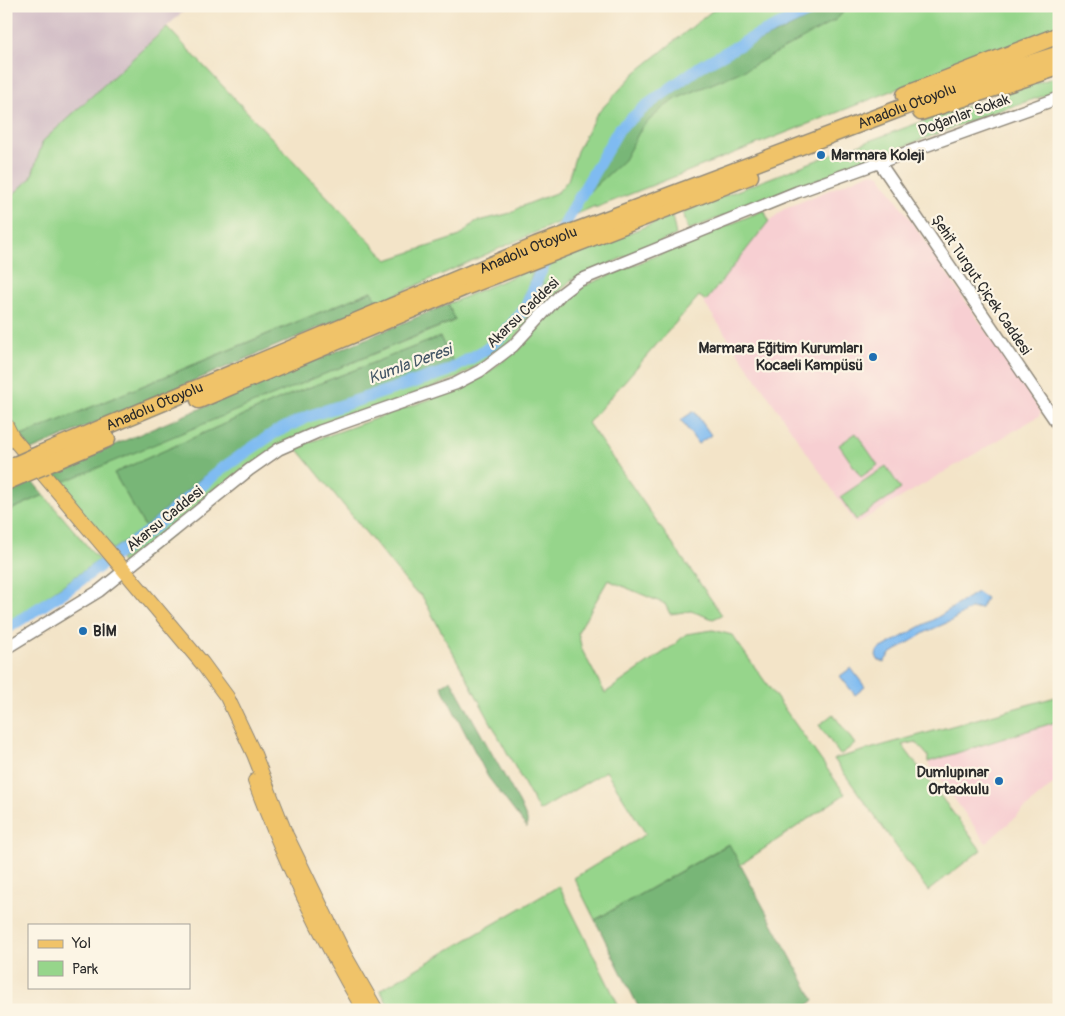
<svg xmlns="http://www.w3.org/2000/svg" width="1065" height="1016" viewBox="0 0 1065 1016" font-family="Pangolin,sans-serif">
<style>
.built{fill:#f7cfd2}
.industrial{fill:#d2bdc6}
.green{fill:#96d58b;stroke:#60805b}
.forest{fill:#78b677;stroke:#527051}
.water{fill:#7fbbf1;stroke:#55738e}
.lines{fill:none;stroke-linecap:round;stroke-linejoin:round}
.river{stroke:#7fbbf1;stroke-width:12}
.minor-casing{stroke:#8f887a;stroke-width:14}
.major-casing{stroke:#8f887a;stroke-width:16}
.highway-casing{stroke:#8f887a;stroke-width:19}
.minor{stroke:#fff;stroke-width:11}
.major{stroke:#f0c369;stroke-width:14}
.highway{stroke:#f0c369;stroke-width:16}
.highway-bridge-casing{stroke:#8f887a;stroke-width:19;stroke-linecap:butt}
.highway-bridge{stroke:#f0c369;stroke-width:16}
.poi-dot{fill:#1f6fb2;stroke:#fcf5e5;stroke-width:2}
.labels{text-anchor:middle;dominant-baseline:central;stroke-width:4.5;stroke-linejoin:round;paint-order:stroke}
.street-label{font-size:15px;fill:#2b2b2b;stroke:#fcf5e5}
.poi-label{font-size:15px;font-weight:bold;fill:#2b2b2b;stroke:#fcf5e5;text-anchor:start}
.water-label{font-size:16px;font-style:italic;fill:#445666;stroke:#fcf5e5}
</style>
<rect width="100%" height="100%" fill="#fcf5e5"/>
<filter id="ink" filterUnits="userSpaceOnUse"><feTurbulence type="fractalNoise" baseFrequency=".02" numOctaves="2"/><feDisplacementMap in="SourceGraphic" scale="10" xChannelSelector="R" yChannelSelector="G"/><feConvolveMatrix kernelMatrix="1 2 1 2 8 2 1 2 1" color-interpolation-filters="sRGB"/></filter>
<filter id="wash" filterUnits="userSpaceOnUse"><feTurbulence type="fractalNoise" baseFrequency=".0096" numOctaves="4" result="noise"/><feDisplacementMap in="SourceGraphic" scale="20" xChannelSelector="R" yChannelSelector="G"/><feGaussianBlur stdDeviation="1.12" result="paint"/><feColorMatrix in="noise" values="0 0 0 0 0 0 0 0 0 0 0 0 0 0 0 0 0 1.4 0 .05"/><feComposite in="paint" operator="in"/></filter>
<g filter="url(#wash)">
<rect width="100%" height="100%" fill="#f3e4c8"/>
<!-- built -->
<path class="built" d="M872,172L880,175L1041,412L1039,416L856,524L704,303L767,223L784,209Z
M1059,721V779L986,843L928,762Z"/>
<!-- industrial -->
<path class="industrial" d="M6,6H189L43,141L31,178L6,201Z"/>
<!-- green -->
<path class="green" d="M718,6H1059V28L950,68L595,208V206L377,303L371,291L19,437L8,424L6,414V201L31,178L43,141L167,27L387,260L460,236L475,222L511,213L520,207L558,192L568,180L577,151L596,115L635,73Z
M1059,76V91L988,114L688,230L683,212C807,163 931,116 1059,76Z
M764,210L769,221L706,301L699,296L588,423L722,615L713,619L691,611L670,614L665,604L608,580L578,632L582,650L605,693L674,645L686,634L713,630L732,635L845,794L740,865L728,844L595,920L574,878L646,834L606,771L539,811L422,596L412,589L296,447L453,391L484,376L519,348L570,292Z
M672,216L676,235L571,280L506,347L459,377L293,442L128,569L120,560C170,521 215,472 271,439C351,392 453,397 520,325C528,316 538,301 542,290C544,286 542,283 542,279C544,274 549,267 552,263Z
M535,267C529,282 525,300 516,313C502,336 476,351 454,364L440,337L287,396L114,473L145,527L112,550L55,484L454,321L448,304Z
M856,433L878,465L861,477L839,445Z
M886,466L901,489L856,520L840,497Z
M44,495L99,560L6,625V512Z
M1059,696V721L928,762V756L916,742L902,745L981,850L928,891L834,759Z
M833,714L855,744L840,755L819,725Z
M559,886L621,1010H391L380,990Z"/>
<!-- forest -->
<path class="forest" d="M826,6H849L837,19L820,29L745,70L678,98L664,107L642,127L624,160L590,191C590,180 600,166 605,157C633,109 691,71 741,49C769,36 801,25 826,6Z
M372,291L377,303L29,451L19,437Z
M448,304L455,320L61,483L55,484L48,473Z
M440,337L454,364L294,417L234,454L200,479L145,527L114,473L287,396Z
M31,480L44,495L6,512V491Z
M451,680L520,804L527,820V828L488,777L441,686Z
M729,844L814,1000L802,1010H640L595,920Z"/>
<!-- water -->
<path class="water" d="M694,411L711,435L698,444L681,420Z
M977,592L986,598L981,608L970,609L951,621L926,632L890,654L884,662L878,660L876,655L878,650L938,617Z
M851,668L865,687L855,695L840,676Z"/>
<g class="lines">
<!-- river -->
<path class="river" d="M6,629L64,592L153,528L220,470L274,433L309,416L448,371L487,349L503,335L525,309L539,275L574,207L619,129L646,106L701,66L756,36L820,6"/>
</g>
</g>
<g filter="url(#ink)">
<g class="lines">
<defs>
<path id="minor" d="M879,162L1059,426
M6,648L99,591L249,470L279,449L320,431L455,384L480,371L513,346L561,294L578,281L797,192L1059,98"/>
<path id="major" d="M6,425L12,437L202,663L227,697L254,754L286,835L345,956L376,1010
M255,781C284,860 321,937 364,1010"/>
<g id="highway">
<path d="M905,95L1059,35"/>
<path d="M921,112L1059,67"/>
<path d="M199,400L465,287L750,176"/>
<path id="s1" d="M40,454L536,246L965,84L1059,54"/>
<path d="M46,465L107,439"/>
<path d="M6,482L22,475"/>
</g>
</defs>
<!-- minor casing -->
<use href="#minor" class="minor-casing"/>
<!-- major casing -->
<use href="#major" class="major-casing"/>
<!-- highway casing -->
<use href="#highway" class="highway-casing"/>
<!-- minor -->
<use href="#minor" class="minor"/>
<!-- major -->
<use href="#major" class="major"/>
<!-- highway -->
<use href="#highway" class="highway"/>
<defs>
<path id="highway-bridge" d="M15,465L40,454
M22,475L46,465"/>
</defs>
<!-- highway-bridge casing -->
<use href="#highway-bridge" class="highway-bridge-casing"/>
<!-- highway-bridge -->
<use href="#highway-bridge" class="highway-bridge"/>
</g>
</g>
<!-- markers -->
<g class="poi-dot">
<circle cx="821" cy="155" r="5"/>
<circle cx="873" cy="357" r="5"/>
<circle cx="83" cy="631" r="5"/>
<circle cx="999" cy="781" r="5"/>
</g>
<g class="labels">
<!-- street labels -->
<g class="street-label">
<text stroke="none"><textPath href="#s1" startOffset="934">Anadolu Otoyolu</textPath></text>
<text transform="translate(964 115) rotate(-20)">Doğanlar Sokak</text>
<text stroke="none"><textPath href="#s1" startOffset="529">Anadolu Otoyolu</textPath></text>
<text transform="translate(981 285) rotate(56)">Şehit Turgut Çiçek Caddesi</text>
<text transform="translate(523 313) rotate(-44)">Akarsu Caddesi</text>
<text stroke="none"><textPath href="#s1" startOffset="124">Anadolu Otoyolu</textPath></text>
<text transform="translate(165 519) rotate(-39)">Akarsu Caddesi</text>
</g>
<!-- poi labels -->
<g class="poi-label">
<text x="831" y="155">Marmara Koleji</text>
<text x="863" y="348" text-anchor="end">Marmara Eğitim Kurumları<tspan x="863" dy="17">Kocaeli Kampüsü</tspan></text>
<text x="93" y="631">BİM</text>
<text x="989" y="772" text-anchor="end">Dumlupınar<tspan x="989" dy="17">Ortaokulu</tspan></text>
</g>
<!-- water labels -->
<g class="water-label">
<text transform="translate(410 364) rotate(-20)">Kumla Deresi</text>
</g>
</g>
<!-- margin -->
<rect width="1065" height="1016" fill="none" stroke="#fcf5e5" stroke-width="25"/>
<!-- legend -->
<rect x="28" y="924" width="162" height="65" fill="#fcf5e5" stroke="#a8a49b"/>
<rect x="38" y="940" width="25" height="8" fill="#f0c369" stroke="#a8a49b"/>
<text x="72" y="948" font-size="15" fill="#2b2b2b">Yol</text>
<rect x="38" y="961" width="25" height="15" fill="#96d58b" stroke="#a8a49b"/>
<text x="72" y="974" font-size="15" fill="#2b2b2b">Park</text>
</svg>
